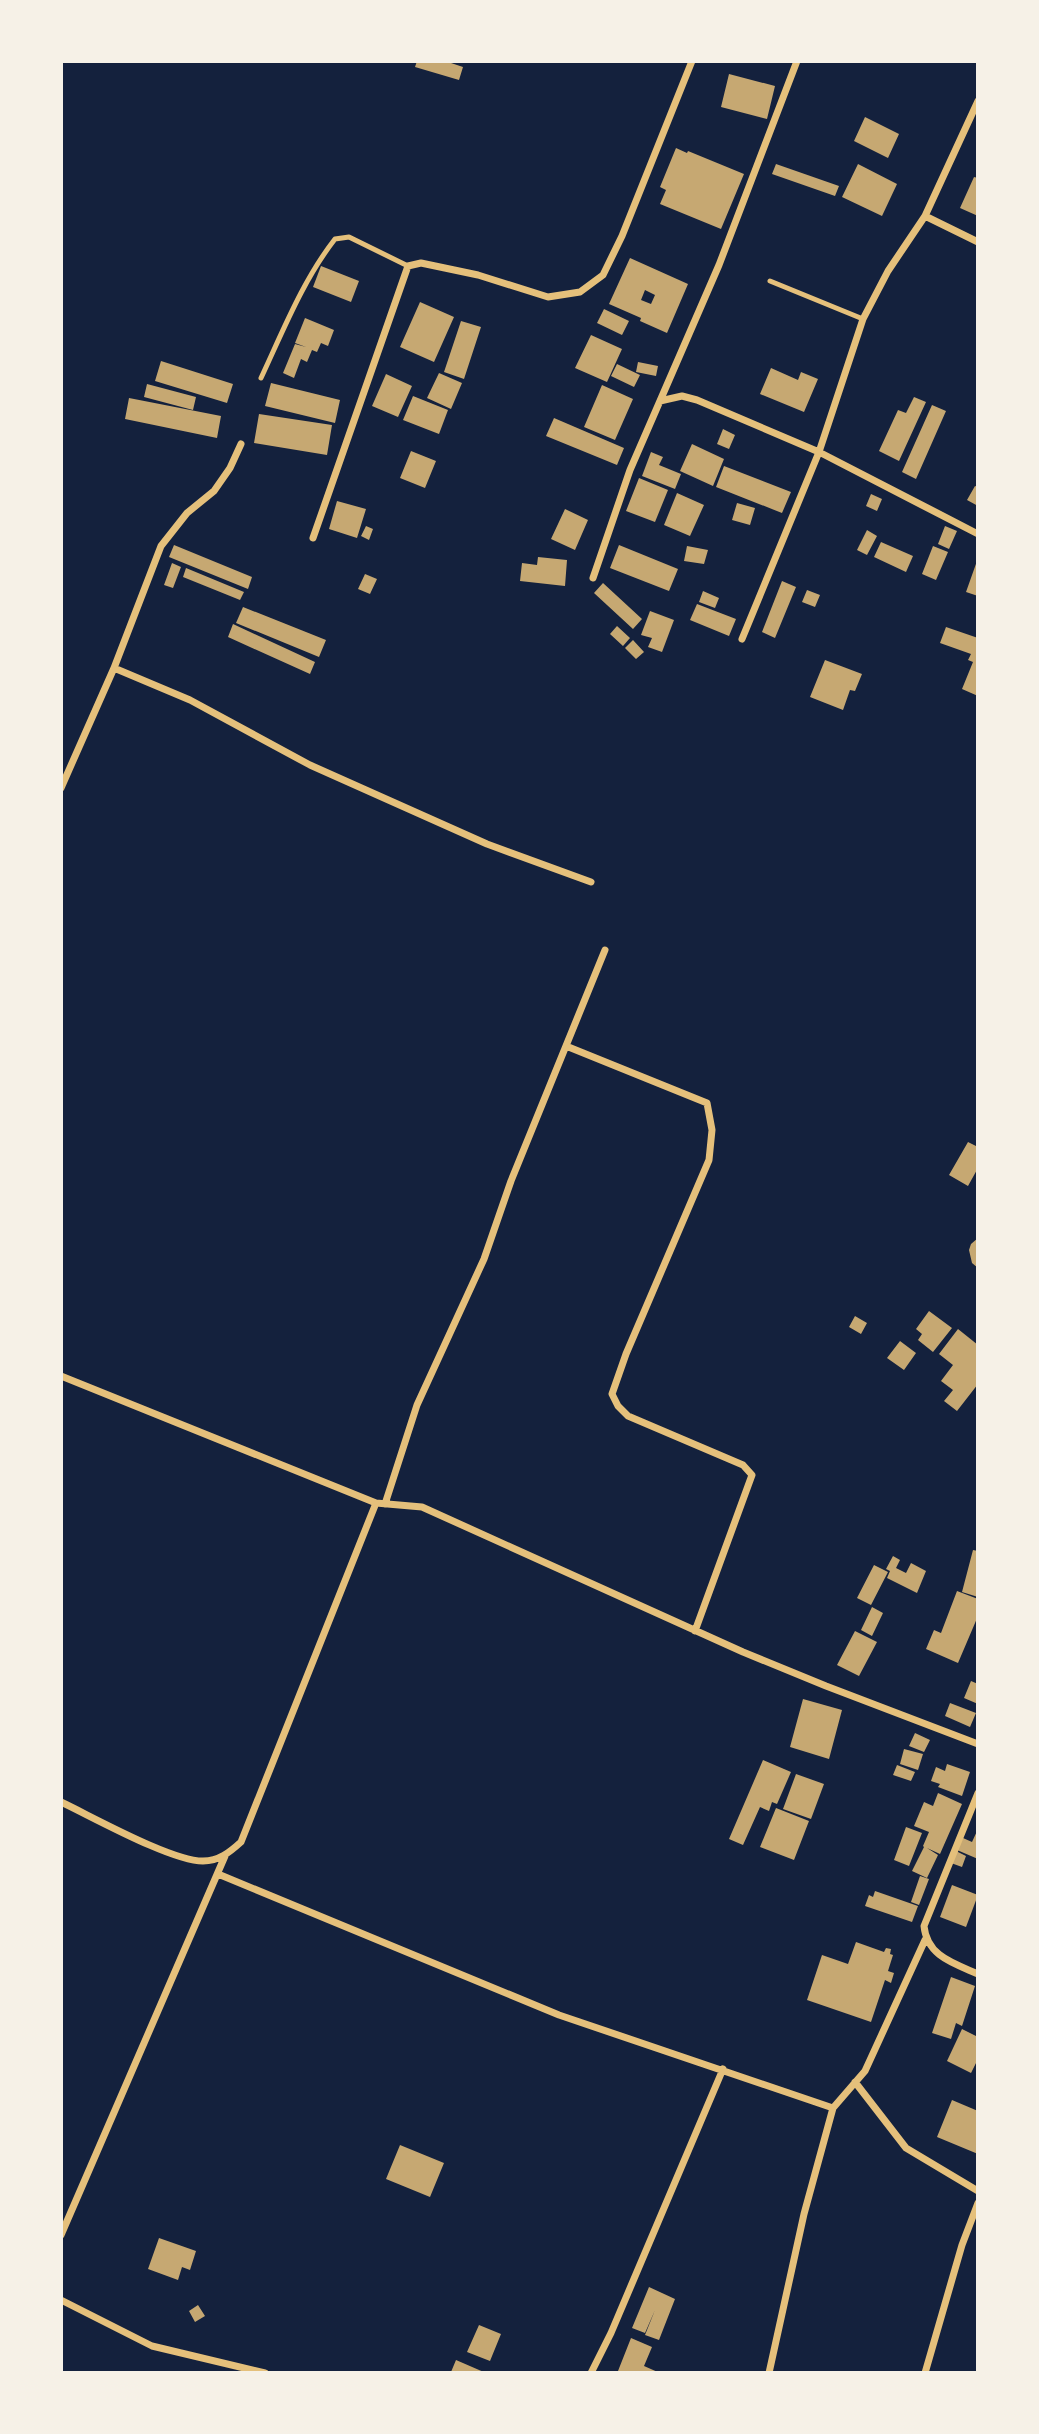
<svg xmlns="http://www.w3.org/2000/svg" width="1039" height="2434" viewBox="0 0 1039 2434" font-family="Literata,serif">
<style>
.building{fill:#c6a872;fill-rule:evenodd}
.lines{fill:none;stroke-linecap:round;stroke-linejoin:round}
.service{stroke:#e5c07b;stroke-width:5}
.minor{stroke:#e5c07b;stroke-width:7}
</style>
<rect width="100%" height="100%" fill="#14213d"/>
<!-- building -->
<path class="building" d="M417,61H445L463,67L459,80L415,67Z
M729,74L775,86L767,119L721,107Z
M865,117L899,134L888,158L854,141Z
M676,148L687,153L688,151L744,174L721,229L660,204L666,190L660,187Z
M776,164L839,186L835,196L772,174Z
M858,164L897,184L882,216L842,197Z
M974,177L978,178V216L960,208Z
M630,258L688,284L667,333L640,321L641,318L609,304ZM645,290L655,295L651,304L641,300Z
M321,266L359,281L351,302L313,287Z
M420,302L454,317L434,362L400,347Z
M604,309L629,321L622,335L597,323Z
M305,318L334,330L328,346L321,343L317,352L312,350L307,362L301,359L294,378L283,373L295,344L306,347L295,343Z
M461,321L481,327L464,379L444,372Z
M591,335L622,349L607,382L575,368Z
M161,361L233,384L227,403L155,381Z
M638,362L658,366L656,376L636,372Z
M617,364L640,375L634,387L611,376Z
M771,368L798,380L801,372L818,379L804,412L760,394Z
M439,373L462,383L451,409L427,398Z
M386,374L412,386L398,417L372,406Z
M271,383L340,400L335,423L265,406Z
M147,384L196,397L193,410L144,397Z
M602,385L633,399L615,440L584,427Z
M413,396L448,410L439,434L403,420Z
M914,397L926,402L899,461L879,451L898,410L906,413Z
M129,398L221,416L217,438L125,419Z
M932,405L946,411L916,479L902,472Z
M259,414L332,425L327,455L254,443Z
M554,418L624,448L617,465L546,436Z
M723,429L735,435L729,449L717,444Z
M692,444L724,459L713,486L680,471Z
M411,451L436,461L425,488L400,478Z
M651,452L663,457L659,465L681,474L675,489L642,476Z
M724,466L791,492L782,513L716,487Z
M639,478L668,490L655,522L626,511Z
M975,486L978,487V506L967,500Z
M677,493L704,505L690,536L664,525Z
M871,494L882,499L877,511L866,506Z
M337,501L366,509L357,538L329,529Z
M737,503L755,508L750,525L732,520Z
M565,509L588,520L575,550L551,539Z
M366,526L373,529L369,540L361,536Z
M945,526L957,531L949,549L938,544Z
M867,530L877,536L867,555L857,550Z
M881,542L913,556L906,572L874,557Z
M174,545L252,577L248,589L169,557Z
M619,545L678,569L669,591L610,568Z
M687,546L708,550L704,564L684,561Z
M933,546L948,552L936,580L922,574Z
M538,557L567,560L565,586L520,581L522,563L537,565Z
M977,561H978V596L966,592Z
M172,563L181,567L173,588L164,585Z
M186,568L244,592L240,600L183,577Z
M365,574L377,579L370,594L358,589Z
M782,581L796,587L775,638L762,632Z
M603,583L642,619L633,629L594,593Z
M807,590L820,595L815,607L802,602Z
M703,591L719,598L715,608L699,602Z
M697,604L736,619L729,636L690,620Z
M243,607L326,640L319,657L236,623Z
M650,611L674,620L662,652L648,647L652,638L641,635Z
M233,624L315,662L310,674L228,637Z
M617,626L630,638L623,646L610,634Z
M946,627L978,638V696L962,689L973,662L968,660L971,654L940,643Z
M633,640L644,652L636,659L625,648Z
M825,660L862,674L855,691L850,690L843,710L810,697Z
M968,1142L978,1147V1168L968,1186L949,1175Z
M978,1238V1268L972,1263L969,1250L971,1244Z
M929,1311L952,1328L933,1352L918,1340L922,1334L916,1329Z
M855,1316L867,1323L861,1334L849,1327Z
M958,1329L978,1345V1384L957,1411L944,1401L953,1390L941,1381L953,1365L939,1354Z
M900,1341L916,1353L904,1370L887,1358Z
M973,1550L978,1551V1597L962,1592Z
M893,1556L900,1560L896,1568L906,1573L911,1563L926,1571L917,1593L887,1578L890,1571L886,1569Z
M874,1565L888,1572L871,1605L857,1598Z
M957,1591L978,1599V1616L958,1663L926,1649L934,1630L941,1633Z
M872,1607L883,1613L872,1636L861,1630Z
M855,1631L877,1642L859,1676L837,1665Z
M971,1681L978,1684V1704L964,1698Z
M803,1699L842,1710L829,1759L790,1747Z
M950,1703L976,1713L970,1727L945,1716Z
M915,1733L930,1740L924,1752L909,1746Z
M904,1749L923,1754L918,1770L900,1764Z
M763,1760L791,1772L777,1804L772,1802L769,1811L760,1807L743,1845L729,1839Z
M947,1764L970,1772L962,1796L938,1787L940,1784L931,1781L936,1767L945,1771Z
M897,1765L915,1772L911,1781L893,1775Z
M796,1774L824,1784L811,1819L783,1809Z
M938,1793L962,1804L940,1854L927,1848L938,1855L927,1878L912,1871L924,1847L923,1846L929,1832L914,1826L924,1802L933,1806Z
M776,1808L809,1821L794,1860L760,1847Z
M906,1827L922,1833L909,1866L894,1860Z
M978,1829V1859L957,1850L963,1838L972,1842Z
M956,1851L966,1856L962,1867L951,1863Z
M920,1876L929,1879L919,1905L911,1902Z
M952,1885L978,1895L966,1927L940,1917Z
M875,1891L918,1906L912,1922L865,1906L869,1895L873,1897Z
M856,1942L884,1952L886,1948L891,1949L890,1954L893,1955L888,1971L894,1973L891,1983L885,1980L871,2022L807,2000L822,1955L848,1964Z
M951,1977L975,1986L962,2026L956,2023L951,2039L932,2033Z
M962,2029L978,2037V2059L971,2073L947,2061Z
M952,2100L978,2111V2154L937,2137Z
M400,2145L444,2163L430,2197L386,2179Z
M159,2238L196,2251L190,2270L182,2267L178,2280L148,2269Z
M649,2287L675,2299L659,2340L645,2335L655,2310L645,2333L632,2328Z
M198,2305L205,2316L195,2322L189,2311Z
M479,2325L501,2334L490,2361L467,2352Z
M631,2338L652,2347L644,2366L660,2373L618,2371Z
M456,2360L486,2373L451,2372Z"/>
<g class="lines">
<!-- service -->
<path class="service" d="M770,281L863,319
M261,378C283,331 303,280 335,239L349,237L408,266"/>
<!-- minor -->
<path class="minor" d="M925,216L978,242
M660,401L682,396L697,400L819,452L978,534
M313,538L408,266L421,263L478,275L548,297L580,292L603,275L622,236L692,61
M593,578L630,470L719,265L797,61
M742,639L819,452L863,319L888,271L925,216L978,101
M114,668L161,546L187,513L214,491L230,468L241,444
M61,788L114,668L190,700L310,765L487,844L591,882
M566,1046L707,1103L712,1130L709,1160L626,1354L612,1394L618,1406L628,1416L743,1465L752,1475L695,1631
M61,1376L376,1503L422,1507L743,1652L826,1686L978,1744
M385,1504L417,1405L484,1259L511,1181L605,950
M978,1793L924,1926C927,1956 953,1963 978,1974
M61,1802C93,1817 171,1861 203,1861C219,1861 230,1852 241,1842L376,1503
M218,1874L559,2015L833,2108
M855,2082L906,2148L978,2191
M61,2235L225,1856
M61,2300L152,2346L265,2373
M591,2373L611,2333L723,2069
M769,2373L804,2214L833,2108L865,2071L925,1940
M925,2373L962,2245L978,2203"/>
</g>
<!-- border -->
<rect width="1039" height="2434" fill="none" stroke="#f6f1e7" stroke-width="126"/>
</svg>
